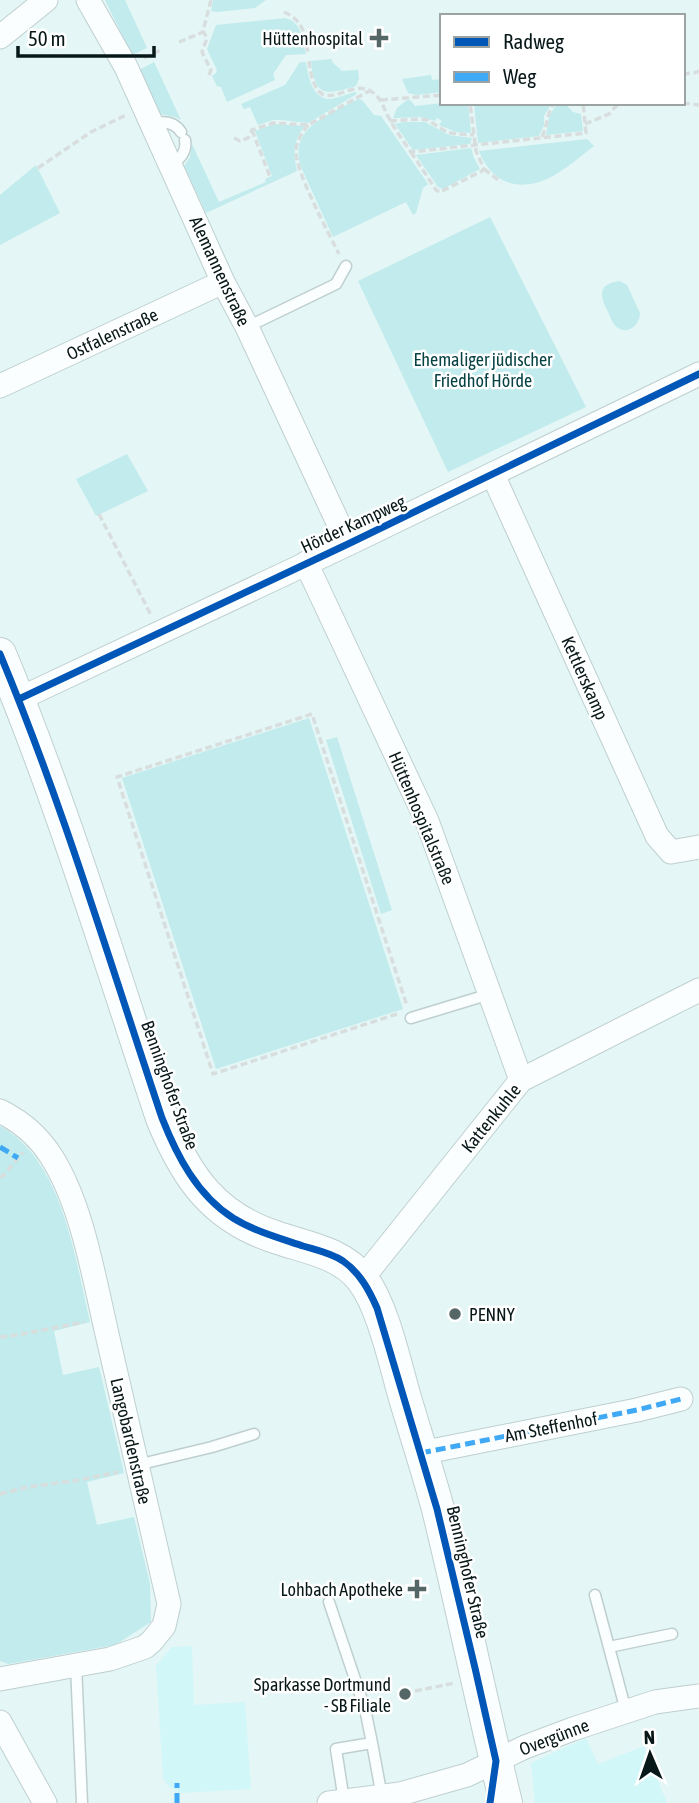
<svg xmlns="http://www.w3.org/2000/svg" width="699" height="1803" viewBox="0 0 699 1803" font-family="'Asap Condensed',sans-serif">
<style>
.built{fill:#d2f7f8}
.green{fill:#c1ebec}
.lines{fill:none;stroke-linecap:round;stroke-linejoin:round}
.service-casing{stroke:#bfcfd0;stroke-width:13}
.minor-casing{stroke:#bfcfd0;stroke-width:25}
.secondary-casing{stroke:#bfcfd0;stroke-width:34}
.path{stroke:#d8dede;stroke-width:3.5;stroke-dasharray:7 3.5;stroke-linecap:butt}
.service{stroke:#fbfefe;stroke-width:10}
.minor{stroke:#fbfefe;stroke-width:23}
.secondary{stroke:#fbfefe;stroke-width:32}
.quiet{stroke:#3fa9f5;stroke-width:5;stroke-dasharray:10 5;stroke-linecap:butt}
.cycleway-casing{stroke:#fff;stroke-width:11}
.cycleway{stroke:#0057b8;stroke-width:7}
.poi-dot{fill:#566;stroke:#fff;stroke-width:2.5}
.labels{text-anchor:middle;dominant-baseline:central;stroke-width:5;stroke-linejoin:round;paint-order:stroke}
.poi-label{font-size:18px;fill:#081819;stroke:#fff;text-anchor:end}
.street-label{font-size:18px;fill:#081819;stroke:#fff}
.park-label{font-size:18px;fill:#064143;stroke:#fff}
</style>
<rect width="100%" height="100%" fill="#e4f6f6"/>
<!-- built -->
<path class="built" d="M192,1646L194,1705L245,1702L251,1789L180,1793L168,1786L163,1778L156,1665L172,1647Z
M586,1738L598,1764L644,1746L667,1803H535L531,1763Z"/>
<!-- green -->
<path class="green" d="M105,0H125L147,48L132,55Z
M213,0H266L255,8L217,12L211,11Z
M285,18C302,22 302,39 306,54L286,55L273,74L275,80L227,102L221,87L217,86L212,76L216,73L217,70L207,49L216,25Z
M332,59V62L342,71L358,70L359,79L356,86C326,95 315,98 311,61Z
M154,62L181,120L175,117L160,114L139,70Z
M300,62H306C308,74 311,97 328,99C336,99 347,94 355,92L357,94L308,123L281,120H273L258,125L250,107L244,109L241,104L285,85Z
M431,75L432,80L442,79V92L416,95L408,93L402,79Z
M358,99L362,100L374,115L381,116L428,184L423,188L416,213L413,215L406,202L333,237L301,167C288,127 329,115 358,99Z
M407,100H410L415,106L442,103H468L471,133L456,132L439,125L442,121L437,118L435,121L421,117L393,118L397,108Z
M474,103H552L544,116V125L539,136L478,143Z
M557,103H568V107L573,112L581,114L583,131L546,135L549,117Z
M404,122H425L449,135L472,138L470,144L413,150L395,124Z
M274,124L305,126C293,140 293,154 297,171L206,213L184,166L190,157L192,144L219,202L266,182L265,179L272,176L255,131Z
M587,139L594,146C581,156 567,168 553,176C521,193 492,185 479,151Z
M471,148L474,158L480,169L443,189L438,187L416,155Z
M36,165L60,213L0,245V195Z
M490,217L586,407L448,472L358,281Z
M619,281L627,285L640,313C640,324 629,335 618,328C613,325 611,319 609,314C601,298 595,285 619,281Z
M127,454L148,491L96,516L76,479Z
M309,718L403,1009L216,1069L122,778Z
M337,737L392,910L381,914L326,740Z
M0,1126C63,1160 75,1259 90,1322L54,1331L63,1375L99,1367L124,1473L87,1482L97,1525L134,1517L150,1584L151,1622L115,1645L8,1664L0,1661Z"/>
<g class="lines">
<defs>
<path id="service" d="M152,124C163,121 174,121 181,132
M171,165C180,159 187,152 185,140
M247,327L336,284L346,266
M411,1018L490,994
M137,1465L212,1447L254,1434
M595,1595L626,1711
M329,1602L365,1709L372,1743L336,1749L344,1801
M609,1647L672,1634
M76,1665L82,1803
M372,1743L382,1797"/>
<path id="minor" d="M88,0L126,67L223,282L247,327L348,544
M0,37L46,0
M0,386L223,282
M493,475L657,836L671,852L699,847
M306,563L427,821L521,1080
M19,699L348,544L699,374
M0,1111C20,1121 39,1137 51,1156C82,1204 94,1278 107,1334C127,1424 148,1514 169,1604L164,1626L152,1641L145,1647L110,1659L0,1679
M362,1279L521,1080L699,990
M421,1453L637,1410L681,1399
M0,1722L45,1803
M329,1803L400,1794L467,1775L525,1747L573,1729L655,1702L699,1696"/>
<path id="secondary" d="M0,654C63,805 110,963 162,1118C186,1177 214,1218 278,1238C308,1248 342,1253 362,1279C383,1306 395,1364 405,1398C416,1435 428,1472 438,1509C462,1607 482,1705 506,1803"/>
</defs>
<!-- service casing -->
<use href="#service" class="service-casing"/>
<!-- minor casing -->
<use href="#minor" class="minor-casing"/>
<!-- secondary casing -->
<use href="#secondary" class="secondary-casing"/>
<!-- path -->
<path class="path" d="M284,12C304,21 304,33 308,53
M179,42L203,32
M144,58L163,49
M309,61C317,127 348,75 372,92C382,98 384,110 390,120C396,131 404,142 411,152L586,133L583,103
M683,74L694,73L699,71
M209,75L211,70L202,52L207,38L203,31L211,0
M381,100L442,95
M683,103L699,105
M390,121L420,119L428,120L448,133L474,135
M585,124L609,114L619,103
M308,125C302,133 297,140 296,150C294,169 329,234 339,254
M252,130L269,174L264,176
M542,137C548,124 546,116 554,103
M234,138L240,141L248,138L252,130L273,123L308,125L369,91
M411,152L436,190L440,192L482,171L484,169L476,151L470,103
M38,168L91,132L126,115
M484,169L501,182
M99,514L151,615
M397,1014L213,1074L117,777L312,714L407,1006
M0,1177L3,1176L23,1152
M0,1337L17,1335L84,1322
M0,1494L28,1487L79,1480L118,1472
M415,1691L455,1683"/>
<!-- service -->
<use href="#service" class="service"/>
<!-- minor -->
<use href="#minor" class="minor"/>
<!-- secondary -->
<use href="#secondary" class="secondary"/>
<!-- quiet -->
<path class="quiet" d="M0,1147L18,1158
M421,1453L637,1410L681,1399
M177,1803V1783"/>
<defs>
<path id="cycleway" d="M0,654C63,805 110,963 162,1118C177,1156 197,1195 233,1218C254,1231 279,1238 303,1246C316,1250 331,1253 343,1261C360,1273 369,1290 377,1308L437,1509L475,1668L496,1761L490,1803
M19,699L348,544L699,374"/>
</defs>
<!-- cycleway casing -->
<use href="#cycleway" class="cycleway-casing"/>
<!-- cycleway -->
<use href="#cycleway" class="cycleway"/>
</g>
<!-- markers -->
<g class="poi-dot">
<path d="M375.5 27.5h7v7h7v7h-7v7h-7v-7h-7v-7h7z"/>
<circle cx="455" cy="1314" r="7"/>
<path d="M413.5 1578.5h7v7h7v7h-7v7h-7v-7h-7v-7h7z"/>
<circle cx="405" cy="1694" r="7"/>
</g>
<g class="labels">
<!-- poi labels -->
<g class="poi-label">
<text x="363" y="38">Hüttenhospital</text>
<text x="469" y="1314" text-anchor="start">PENNY</text>
<text x="403" y="1589">Lohbach Apotheke</text>
<text x="391" y="1684">Sparkasse Dortmund<tspan x="391" dy="21">- SB Filiale</tspan></text>
</g>
<!-- street labels -->
<g class="street-label">
<text transform="translate(220 271) rotate(65)">Alemannenstraße</text>
<text transform="translate(112 334) rotate(-25)">Ostfalenstraße</text>
<text transform="translate(353 524) rotate(-25)">Hörder Kampweg</text>
<text transform="translate(585 678) rotate(66)">Kettlerskamp</text>
<text transform="translate(422 818) rotate(67)">Hüttenhospitalstraße</text>
<text transform="translate(170 1085) rotate(70)">Benninghofer Straße</text>
<text transform="translate(491 1118) rotate(-51)">Kattenkuhle</text>
<text transform="translate(551 1427) rotate(-11)">Am Steffenhof</text>
<text transform="translate(131 1441) rotate(77)">Langobardenstraße</text>
<text transform="translate(468 1572) rotate(77)">Benninghofer Straße</text>
<text transform="translate(554 1737) rotate(-21)">Overgünne</text>
</g>
<!-- park labels -->
<g class="park-label">
<text x="483" y="359">Ehemaliger jüdischer<tspan x="483" dy="21">Friedhof Hörde</tspan></text>
</g>
</g>
<!-- legend -->
<rect x="440" y="14" width="245" height="91" fill="#ffffff" stroke="#9ca3a3" stroke-width="2"/>
<rect x="454" y="37" width="35" height="10" fill="#0057b8" stroke="#9ca3a3" stroke-width="2"/>
<text x="503" y="49" font-size="21" fill="#081819">Radweg</text>
<rect x="454" y="72" width="35" height="10" fill="#3fa9f5" stroke="#9ca3a3" stroke-width="2"/>
<text x="503" y="84" font-size="21" fill="#081819">Weg</text>
<!-- north arrow -->
<g transform="translate(650 1754) rotate(358)" stroke="#ffffff" stroke-width="5" paint-order="stroke">
<path d="M0-5L12 26L0 18L-12 26Z" fill="#081819"/>
<text y="-10" font-size="19" font-weight="bold" text-anchor="middle" fill="#081819">N</text>
</g>
<!-- scale -->
<path d="M18 46v10h136v-10" fill="none" stroke="#081819" stroke-width="3.5"/>
<text x="28" y="46" font-size="21" fill="#081819" stroke="#ffffff" stroke-width="5" paint-order="stroke">50 m</text>
</svg>
